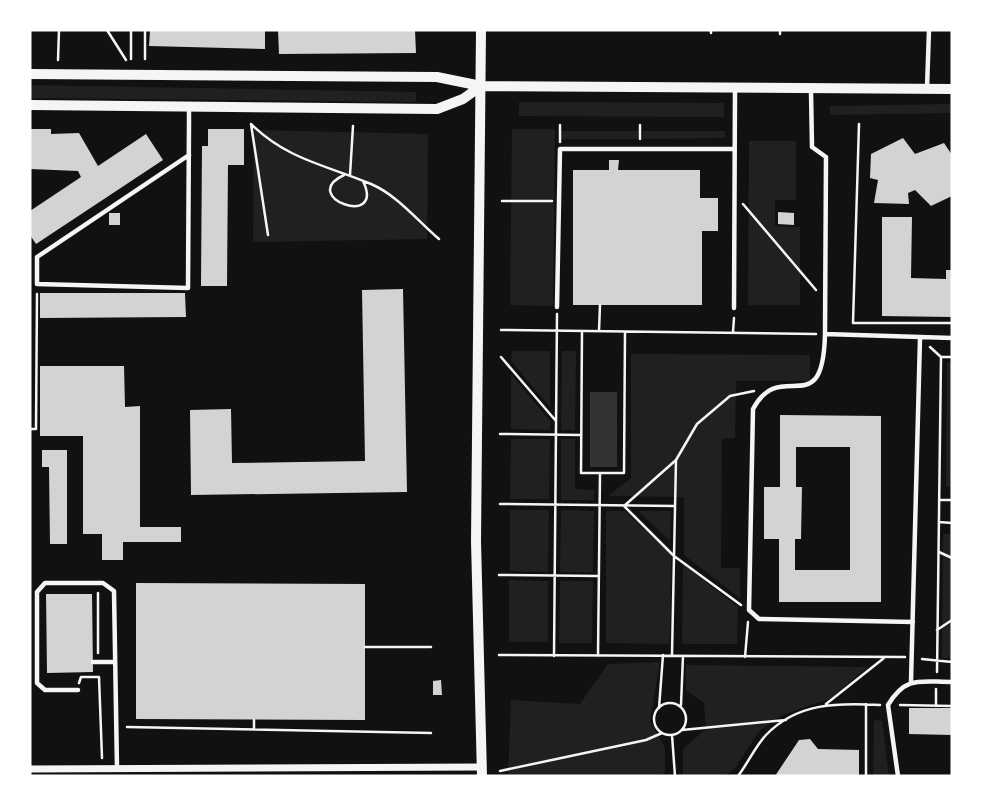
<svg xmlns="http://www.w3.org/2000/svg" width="982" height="806" viewBox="0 0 982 806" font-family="Lora,serif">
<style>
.green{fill:#202020}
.water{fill:#333}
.building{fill:#d3d3d3;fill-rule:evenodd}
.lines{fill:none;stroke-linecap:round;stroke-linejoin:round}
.path{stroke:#f5f5f5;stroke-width:2.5}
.service{stroke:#f5f5f5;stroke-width:4.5}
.minor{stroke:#f5f5f5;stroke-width:7}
.tertiary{stroke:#f5f5f5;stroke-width:10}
</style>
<rect width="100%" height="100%" fill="#111"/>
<!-- green -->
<path class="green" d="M30,85L416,92V102L30,98Z
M519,102L724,103V117L519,116Z
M952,104V113L830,115V106Z
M512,129H555L553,306L510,305Z
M254,130L428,134L427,239L253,242Z
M561,131H638V139H561Z
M643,131H725V138L643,139Z
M749,141H796V200H775V226L800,227V305H748Z
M512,351H550V407L511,361Z
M562,351H576L575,430H561Z
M631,354L810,355V381H736L735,438L722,439L721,568H740V598L684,555V497L608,496L631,478Z
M947,362L952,363V487H946Z
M511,374L550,421V430L511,429Z
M511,439H550L549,499H510Z
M561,439H575V489L594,490V500H561Z
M510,510H549L548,572L510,571Z
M561,510L594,511L593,572H560Z
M606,511H625L671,554L670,644L606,643Z
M638,511H671L670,541Z
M943,534H952V658H942Z
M683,564L738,607L737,644H682Z
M509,580L548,581V642H509Z
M560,581H593L592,643H559Z
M660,662L650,722L665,748V772L661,776H508L511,700L580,704L608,664Z
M686,665L868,667L829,699L782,715L760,730L735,768L725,776H683V749L706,729L704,703L686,690Z
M874,720L882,721L889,776H873Z"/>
<!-- water -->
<path class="water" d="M590,392H617V467H590Z"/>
<!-- building -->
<path class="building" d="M150,30H265V49L149,46Z
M278,30H415L416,53L279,54Z
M30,129H51V134L79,133L98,166L146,134L163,160L36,244L30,235V211L81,177L78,171L30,169Z
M208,129H244V165H228L227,286H201L202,146H208Z
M903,138L915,154L944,143L952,155V196L931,206L915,190L908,193L909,204L874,203L878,180L870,178L871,154Z
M609,160H619L618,170H700V198H718V231H702V305H573V170H609Z
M778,212L794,213V225L778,224Z
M109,213H120V225H109Z
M882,217H912L911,278L946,279V270H952V317L882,316Z
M403,289L407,492L191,495L190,410L231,409L232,463L365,461L362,290Z
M40,293H185L186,317L40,318Z
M40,366H124L125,407L140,406V527H181V542H123V560H102V534H83V436H40Z
M780,415L881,416V602H779V539H764V487H780ZM796,447H850V570H795V539H801L802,487H796Z
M42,450H67V544H50L49,467H42Z
M136,583L365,584V720L136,719Z
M46,594H92L93,672L47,673Z
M441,680L442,695H433V681Z
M909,708H952V735L909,734Z
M810,739L818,749L859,750V776H775L799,740Z"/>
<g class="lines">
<!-- path -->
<path class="path" d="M107,30L126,60
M780,30V34
M711,33V30
M131,59V30
M145,59V30
M58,60L59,30
M251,124C288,160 326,165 371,184C397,195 418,221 439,239
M251,124L268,235
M859,124L853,323H952
M560,125V142
M640,125V139
M344,175C297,197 386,229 363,181
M350,175L353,126
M502,201H552
M743,204L816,290
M501,330L816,334
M582,331L581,473H624L625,332
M599,331L600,305
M733,332L734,318
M930,347L941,357
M501,357L556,421
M30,429H36L37,294
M500,434L581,435
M939,500H952
M500,504L675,506
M624,506L674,556L741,605
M624,506L676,460
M939,522L952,523
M939,552L952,558
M499,575L597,576
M98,593V653
M937,630L952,620
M365,647H431
M499,655L905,657
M672,655L676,460L697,424L730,396L754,391
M554,656L557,314
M598,656L600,474
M745,657L748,622
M922,659L952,662
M937,672L941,357H952
M79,683L81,677H99L102,758
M654 719a16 16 0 1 1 32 0a16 16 0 1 1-32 0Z
M826,704L884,658
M866,704V776
M681,705L683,656
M900,705L952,706
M936,706V689
M659,708L663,655
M127,727L431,733
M254,729V720
M682,730L786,720
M672,735L675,776
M500,771L646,740L662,733
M738,776C748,763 755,747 766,735C798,702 838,703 880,705"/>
<!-- service -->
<path class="service" d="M927,88L929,30
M811,91L812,147L826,157L825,334L952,338
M189,155L37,257V284L188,288L189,121V107
M557,307L560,149H734
M734,308L735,89
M825,334C823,425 781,356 753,409L749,610L759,619L913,622
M93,662H115
M911,682L920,338
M78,690H45L37,683V592L45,583H103L114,591L117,768
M898,776L888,705C906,675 921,682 952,682"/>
<!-- minor -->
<path class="minor" d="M30,769L482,767"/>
<!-- tertiary -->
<path class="tertiary" d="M481,30L476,541L482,776
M30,74L437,77L481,86L952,89
M30,105L437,109L463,99L481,86"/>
</g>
<!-- border -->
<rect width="982" height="806" fill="none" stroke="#ffffff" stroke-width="63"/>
</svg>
